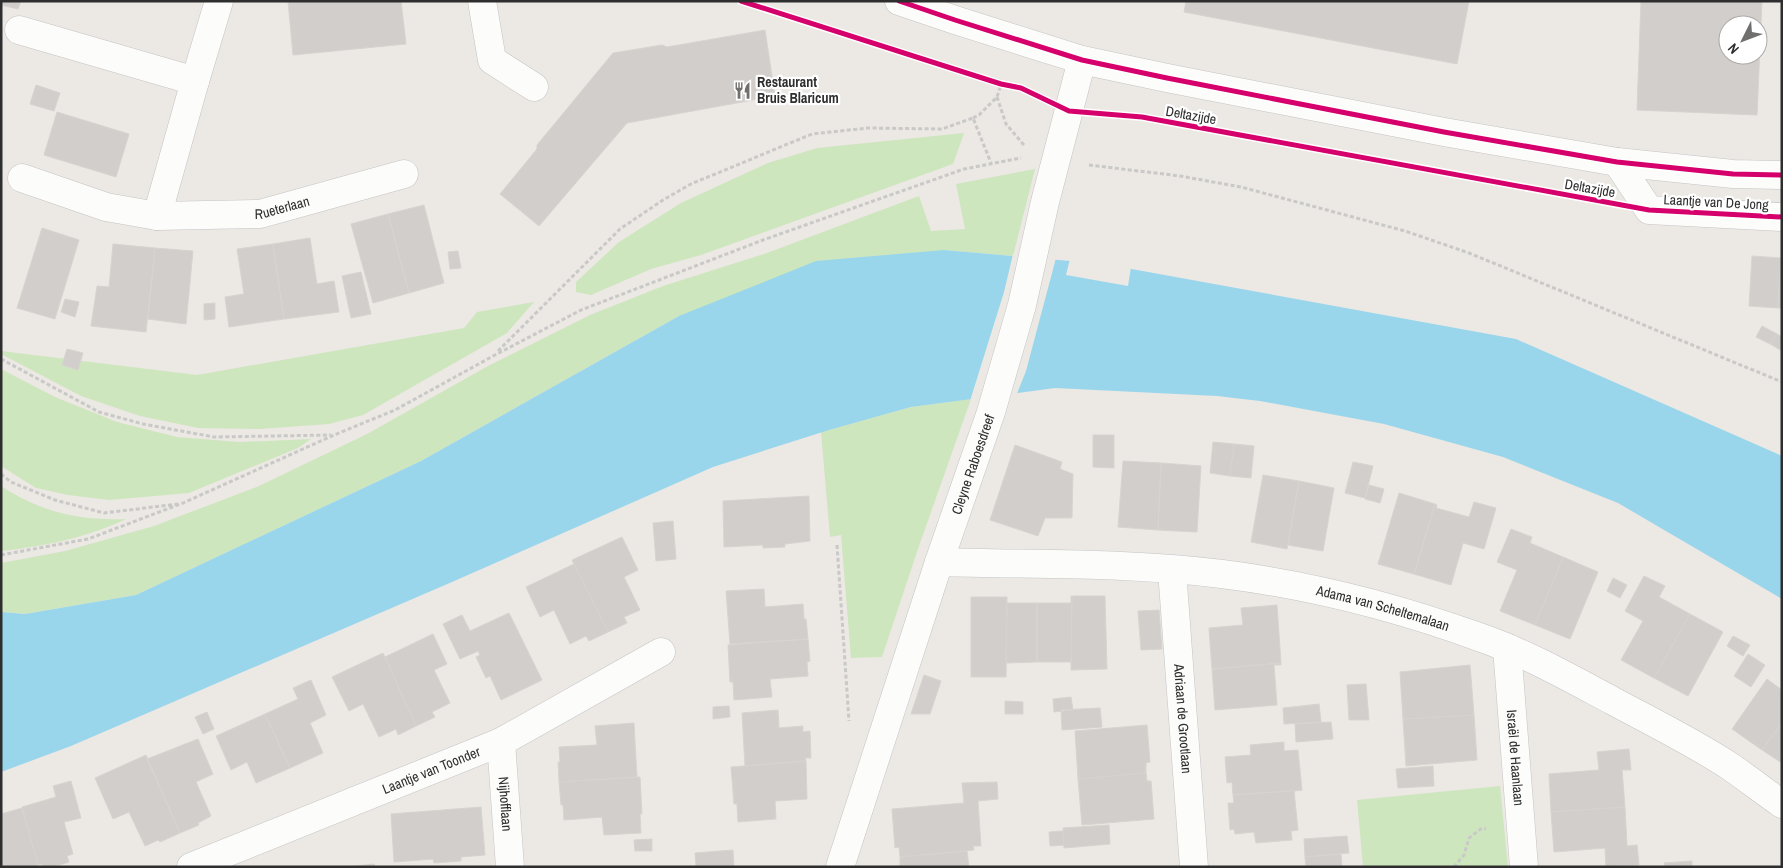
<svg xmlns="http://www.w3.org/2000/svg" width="1783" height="868" viewBox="0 0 1783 868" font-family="'Archivo Narrow',sans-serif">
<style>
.green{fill:#cee6be}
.water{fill:#99d6ec}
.pier{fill:#ece8e4}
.building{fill:#d1cecb;stroke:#d7d4d0;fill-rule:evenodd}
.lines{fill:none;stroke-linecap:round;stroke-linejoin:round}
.minor-casing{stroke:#c5c4c5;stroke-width:29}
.path{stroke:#c9c9c8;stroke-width:3;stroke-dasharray:4 2.5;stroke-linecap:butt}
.minor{stroke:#fcfcfb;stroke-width:28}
.cycleway-casing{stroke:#fff;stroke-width:8}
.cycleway{stroke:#d6006c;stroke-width:5}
.labels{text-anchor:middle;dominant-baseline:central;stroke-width:4.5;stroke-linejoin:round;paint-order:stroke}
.poi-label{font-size:14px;font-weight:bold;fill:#2e2e2e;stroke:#fff;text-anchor:start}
.street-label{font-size:14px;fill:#2e2e2e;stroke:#fff}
</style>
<rect width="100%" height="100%" fill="#ece8e4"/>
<!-- green -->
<path class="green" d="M964,133L953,164L701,255L651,269L591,295L576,292V282L619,242L681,203L768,163L817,148Z
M1035,169L1013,256L944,250L679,316L421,461L136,595L25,614L1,612V563L65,551L154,526L259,486L367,434L488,366L590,315L663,286L767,253L919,196L931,231L965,229L956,184Z
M534,302L507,333L363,415L329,424L260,429L198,428L140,416L81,396L1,354V351L197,375L464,328L477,312Z
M1,369L55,397L117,422L177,437L239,442L311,439L298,448L189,493L109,500L68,495L36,488L1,466Z
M971,399L919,546L882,657L851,658L841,535L830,537L821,432L911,407Z
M1,486C41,512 79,521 126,519C89,537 42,547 1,551Z
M1500,786L1508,867H1363L1357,800Z"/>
<!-- water -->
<path class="water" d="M944,250L1104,264L1516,339L1782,456V599L1618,503L1503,457L1384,424L1260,401L1217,396L1055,388L911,407L829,430L713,467L452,582L71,746L1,772V612L25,614L136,595L421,461L679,316L816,261Z"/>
<!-- pier -->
<path class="pier" d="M1013,254L1056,258L1026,371L1016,396L970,401L1004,292Z
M1070,259L1104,262L1131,267L1128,286L1066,275Z"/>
<!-- building -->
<path class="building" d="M1,1H21L18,9L1,5Z
M288,1H401L406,44L293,55Z
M1186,1H1469L1457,64L1184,12Z
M1641,1H1762L1757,115L1637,110ZM1728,25H1758V55H1728Z
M765,30L775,96L627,123L539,226L500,194L537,149V145L613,53L662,45L667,47Z
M36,85L60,93L54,111L30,104Z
M57,112L129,134L116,177L44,155Z
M424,205L444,283L409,293L388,214Z
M388,214L409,293L373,303L351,224Z
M42,228L79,240L55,319L17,308Z
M310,238L317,284L334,281L339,312L284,319L273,244Z
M113,244L155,248L146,332L91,326L97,286L109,287Z
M273,244L284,319L229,327L225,297L244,294L237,249Z
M155,248L193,251L186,324L148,319Z
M458,251L461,268L450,269L448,252Z
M1752,256L1781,258L1778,308L1749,306Z
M1781,258H1782V308H1778Z
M361,272L371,314L351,318L342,276Z
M65,299L79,302L75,317L61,312Z
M215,303V319L204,320V304Z
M1762,326L1777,334L1770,344L1756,337Z
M1777,334L1782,337V351L1770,344Z
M67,349L83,353L78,370L62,365Z
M1093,435H1114V468L1093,467Z
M1213,442L1234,444L1230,476L1210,473Z
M1234,444L1254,446L1251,478L1230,476Z
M1015,445L1062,462L1060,469L1073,474L1072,518H1045L1038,536L990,520Z
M1123,461L1161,463L1158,530L1118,527Z
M1353,462L1373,466L1365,498L1345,493Z
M1161,463L1201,466L1197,532L1158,530Z
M1263,475L1299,481L1287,549L1251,542Z
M1299,481L1334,488L1323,551L1288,545Z
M1369,485L1384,489L1380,503L1365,499Z
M1399,493L1435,504L1414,574L1378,564Z
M809,496L810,541L785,544V547L763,548V545L724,547L723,501Z
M1474,502L1496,508L1484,549L1463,543L1451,585L1414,574L1435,504L1437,505L1436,508L1469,517Z
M673,521L676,559L656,561L653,523Z
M1511,529L1532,537L1530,543L1563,557L1535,625L1500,611L1517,570L1497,562Z
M622,537L638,570L624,577L640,610L624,617L627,623L608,632L572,560Z
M1563,557L1598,572L1570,639L1535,625Z
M574,564L608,632L589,641L586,636L570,644L554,610L540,617L526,587Z
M1644,576L1665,586L1659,597L1690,614L1654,678L1621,660L1643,621L1625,611Z
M1613,578L1627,585L1620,598L1607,591Z
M764,589L765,607L803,604L804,619H806L808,639L730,644L726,591Z
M1071,596H1072L1071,662H1037V603H1071Z
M1072,596H1105L1107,669L1071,670Z
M971,597H1007L1006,677H971Z
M1007,603H1037V662L1006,663Z
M1277,605L1281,663L1212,669L1209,628L1243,625L1241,608Z
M1159,610L1162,649L1141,650L1138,611Z
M509,613L542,680L501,700L490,676L486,678L476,657L480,655L478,651L460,659L443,624L462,615L470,631Z
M1690,614L1723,632L1688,696L1654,678Z
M433,634L447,664L434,670L450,703L432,712L435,717L416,726L385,657Z
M1733,636L1750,645L1743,656L1727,646Z
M808,639L810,661L807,662L808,676L770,679L772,697L734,700L733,682H730L728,645Z
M383,653L416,726L398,735L396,729L379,737L363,704L349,711L332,677Z
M1748,654L1765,665L1751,687L1734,676Z
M1281,663V665H1274L1277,705L1215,710L1212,669Z
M1470,665L1474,715L1403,719L1400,672Z
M924,675L941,681L930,714H911Z
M1767,679L1782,690V723L1762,750L1732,729Z
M311,680L326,715L310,723L323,753L290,768L265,714L298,699L293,688Z
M1366,684L1369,720H1349L1347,685Z
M1071,697L1073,710L1054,712L1053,699Z
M1005,701L1023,702V714H1005Z
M1319,704L1321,722L1284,724L1283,708Z
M729,706L730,717L713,719V707Z
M1100,708L1102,727L1062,730L1061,710Z
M778,710L779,728L803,726V732L810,731L811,758H805L806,761L745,766L742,713Z
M207,712L214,729L203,734L195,717Z
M265,714L290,768L256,783L247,762L231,770L216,736Z
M1474,715L1477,760L1406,766L1403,719Z
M1331,722L1333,739L1296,742L1295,724Z
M634,723L637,777L559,782L558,762H560L559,747L597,745L595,726Z
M1782,723V763L1762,750Z
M1147,725L1150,762L1146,763V773L1078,779L1075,731Z
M198,739L213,774L196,782L211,816L198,823L199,825L180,833L147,759Z
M1284,742V751L1298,750L1302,790L1233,795L1232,782L1227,783L1225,757L1251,755L1250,745Z
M1629,749L1631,770H1622L1625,807L1551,812L1549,774L1599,770L1597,752Z
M146,755L180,833L160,842L158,840L145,846L129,812L113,819L95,778Z
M806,761L807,799L775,801L776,819L738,822L737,804H734L731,767Z
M1433,766L1434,786L1398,788L1396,769Z
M1146,773L1147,781H1151L1154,819L1082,825L1078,779Z
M640,777L642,814H640L641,833L604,835L602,817L564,820L563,805H561L559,782Z
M71,781L81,818L64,822L73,854L67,856L69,862L53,867H43L42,864L38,865L22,807L56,797L53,786Z
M997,782L998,799L978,801L981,846H973L974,850L900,857L899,847L895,848L892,809L964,803L962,783Z
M1302,790L1294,791L1298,830L1291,831L1292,840L1256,843L1254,832L1235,834L1234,829L1230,830L1228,803H1234L1233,795Z
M481,807L485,855L461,857V861L434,863L433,859L394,862L391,814Z
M1625,807L1627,846L1637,845L1639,865L1606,867L1605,848L1554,852L1551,812Z
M22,808L38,865L31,867H1V814Z
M1109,825L1110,844L1064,848L1063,828Z
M1063,831L1064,845L1050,846L1049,832Z
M1347,836L1349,853L1305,857L1304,839Z
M652,839V851H635L634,840Z
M733,850L734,867H696L695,853Z
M967,851L969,867H897L900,865V857Z
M1341,854L1342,867H1306L1305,857Z
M1692,861V867H1665L1664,863Z
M374,864L375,867H347Z"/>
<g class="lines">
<defs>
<g id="minor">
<path d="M482,1L492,60L534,87"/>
<path d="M899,1L955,20L1082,60L1167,78L1444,132L1617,162L1733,174L1782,175"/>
<path d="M19,30L195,81L219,1"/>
<path id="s1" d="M195,81L157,216L260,214L404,174"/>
<path d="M1617,162L1649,210L1782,217"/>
<path d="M22,178L106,207L157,216"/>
<path id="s2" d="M939,562C1032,565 1130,562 1222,574C1310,585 1396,607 1479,637C1526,653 1570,678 1613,701C1652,722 1693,742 1731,767C1748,779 1765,792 1782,804"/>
<path id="s3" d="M1172,570L1194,867"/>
<path id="s4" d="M1507,648L1524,867"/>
<path id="s5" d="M501,742L510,867"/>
<path id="s6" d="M191,867L501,742L661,652"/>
<path id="s7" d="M840,867L939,562L991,412L1022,305L1045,202L1082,60"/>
</g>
</defs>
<!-- minor casing -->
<use href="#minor" class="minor-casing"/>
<!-- path -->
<path class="path" d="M997,97L1006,124L1024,145
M973,118L979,115L997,97L1001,84
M1089,165L1180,176L1241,187L1405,231L1469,253L1782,382
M498,351L620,229L663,200L691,184L812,134L868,128L942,129L973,118L991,163
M1,359L99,412L143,424L214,437L331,435
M1,474L11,482L55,500L104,513L178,504
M837,545L849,721
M1,555L88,539L183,503L334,435L395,410L495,355L581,310L763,240L964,169L1021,158
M1454,867L1464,855L1469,838L1482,828L1486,829"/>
<!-- minor -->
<use href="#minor" class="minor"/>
<defs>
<path id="cycleway" d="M741,1L1001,84L1021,88L1069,111L1142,117L1649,210L1782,217
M899,1L955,20L1082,60L1167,78L1444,132L1617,162L1733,174L1782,175"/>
</defs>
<!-- cycleway casing -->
<use href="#cycleway" class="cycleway-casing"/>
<!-- cycleway -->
<use href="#cycleway" class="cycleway"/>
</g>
<!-- icons -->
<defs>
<symbol id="restaurant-bare" viewBox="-9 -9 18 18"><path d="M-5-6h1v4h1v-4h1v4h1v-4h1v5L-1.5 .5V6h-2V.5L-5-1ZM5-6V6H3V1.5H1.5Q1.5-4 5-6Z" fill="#706f6e" stroke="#fff" stroke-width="2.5" paint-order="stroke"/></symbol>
</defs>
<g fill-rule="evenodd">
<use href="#restaurant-bare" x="730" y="78" width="25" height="25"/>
</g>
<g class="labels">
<!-- poi labels -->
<g class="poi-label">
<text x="757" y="82">Restaurant<tspan x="757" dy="16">Bruis Blaricum</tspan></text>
</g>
<!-- street labels -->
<g class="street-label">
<text transform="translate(1191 115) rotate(10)">Deltazijde</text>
<text transform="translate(1590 188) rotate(10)">Deltazijde</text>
<text transform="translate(1716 202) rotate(3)">Laantje van De Jong</text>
<text stroke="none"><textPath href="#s1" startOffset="266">Rueterlaan</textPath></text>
<text stroke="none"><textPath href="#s7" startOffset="424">Cleyne Raboesdreef</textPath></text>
<text stroke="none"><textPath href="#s2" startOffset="448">Adama van Scheltemalaan</textPath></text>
<text stroke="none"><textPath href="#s3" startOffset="149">Adriaan de Grootlaan</textPath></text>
<text stroke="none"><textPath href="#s4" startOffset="110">Israël de Haanlaan</textPath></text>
<text stroke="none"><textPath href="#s6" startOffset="259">Laantje van Toonder</textPath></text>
<text stroke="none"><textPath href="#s5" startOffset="62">Nijhofflaan</textPath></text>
</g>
</g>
<!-- border -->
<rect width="1783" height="868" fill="none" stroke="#2e2e2e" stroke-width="5"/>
<!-- north arrow -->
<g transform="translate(1743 40) rotate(228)"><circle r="24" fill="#ffffff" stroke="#ababab"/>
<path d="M0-4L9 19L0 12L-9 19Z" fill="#706f6e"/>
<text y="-8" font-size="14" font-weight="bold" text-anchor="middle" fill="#2e2e2e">N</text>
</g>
</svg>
